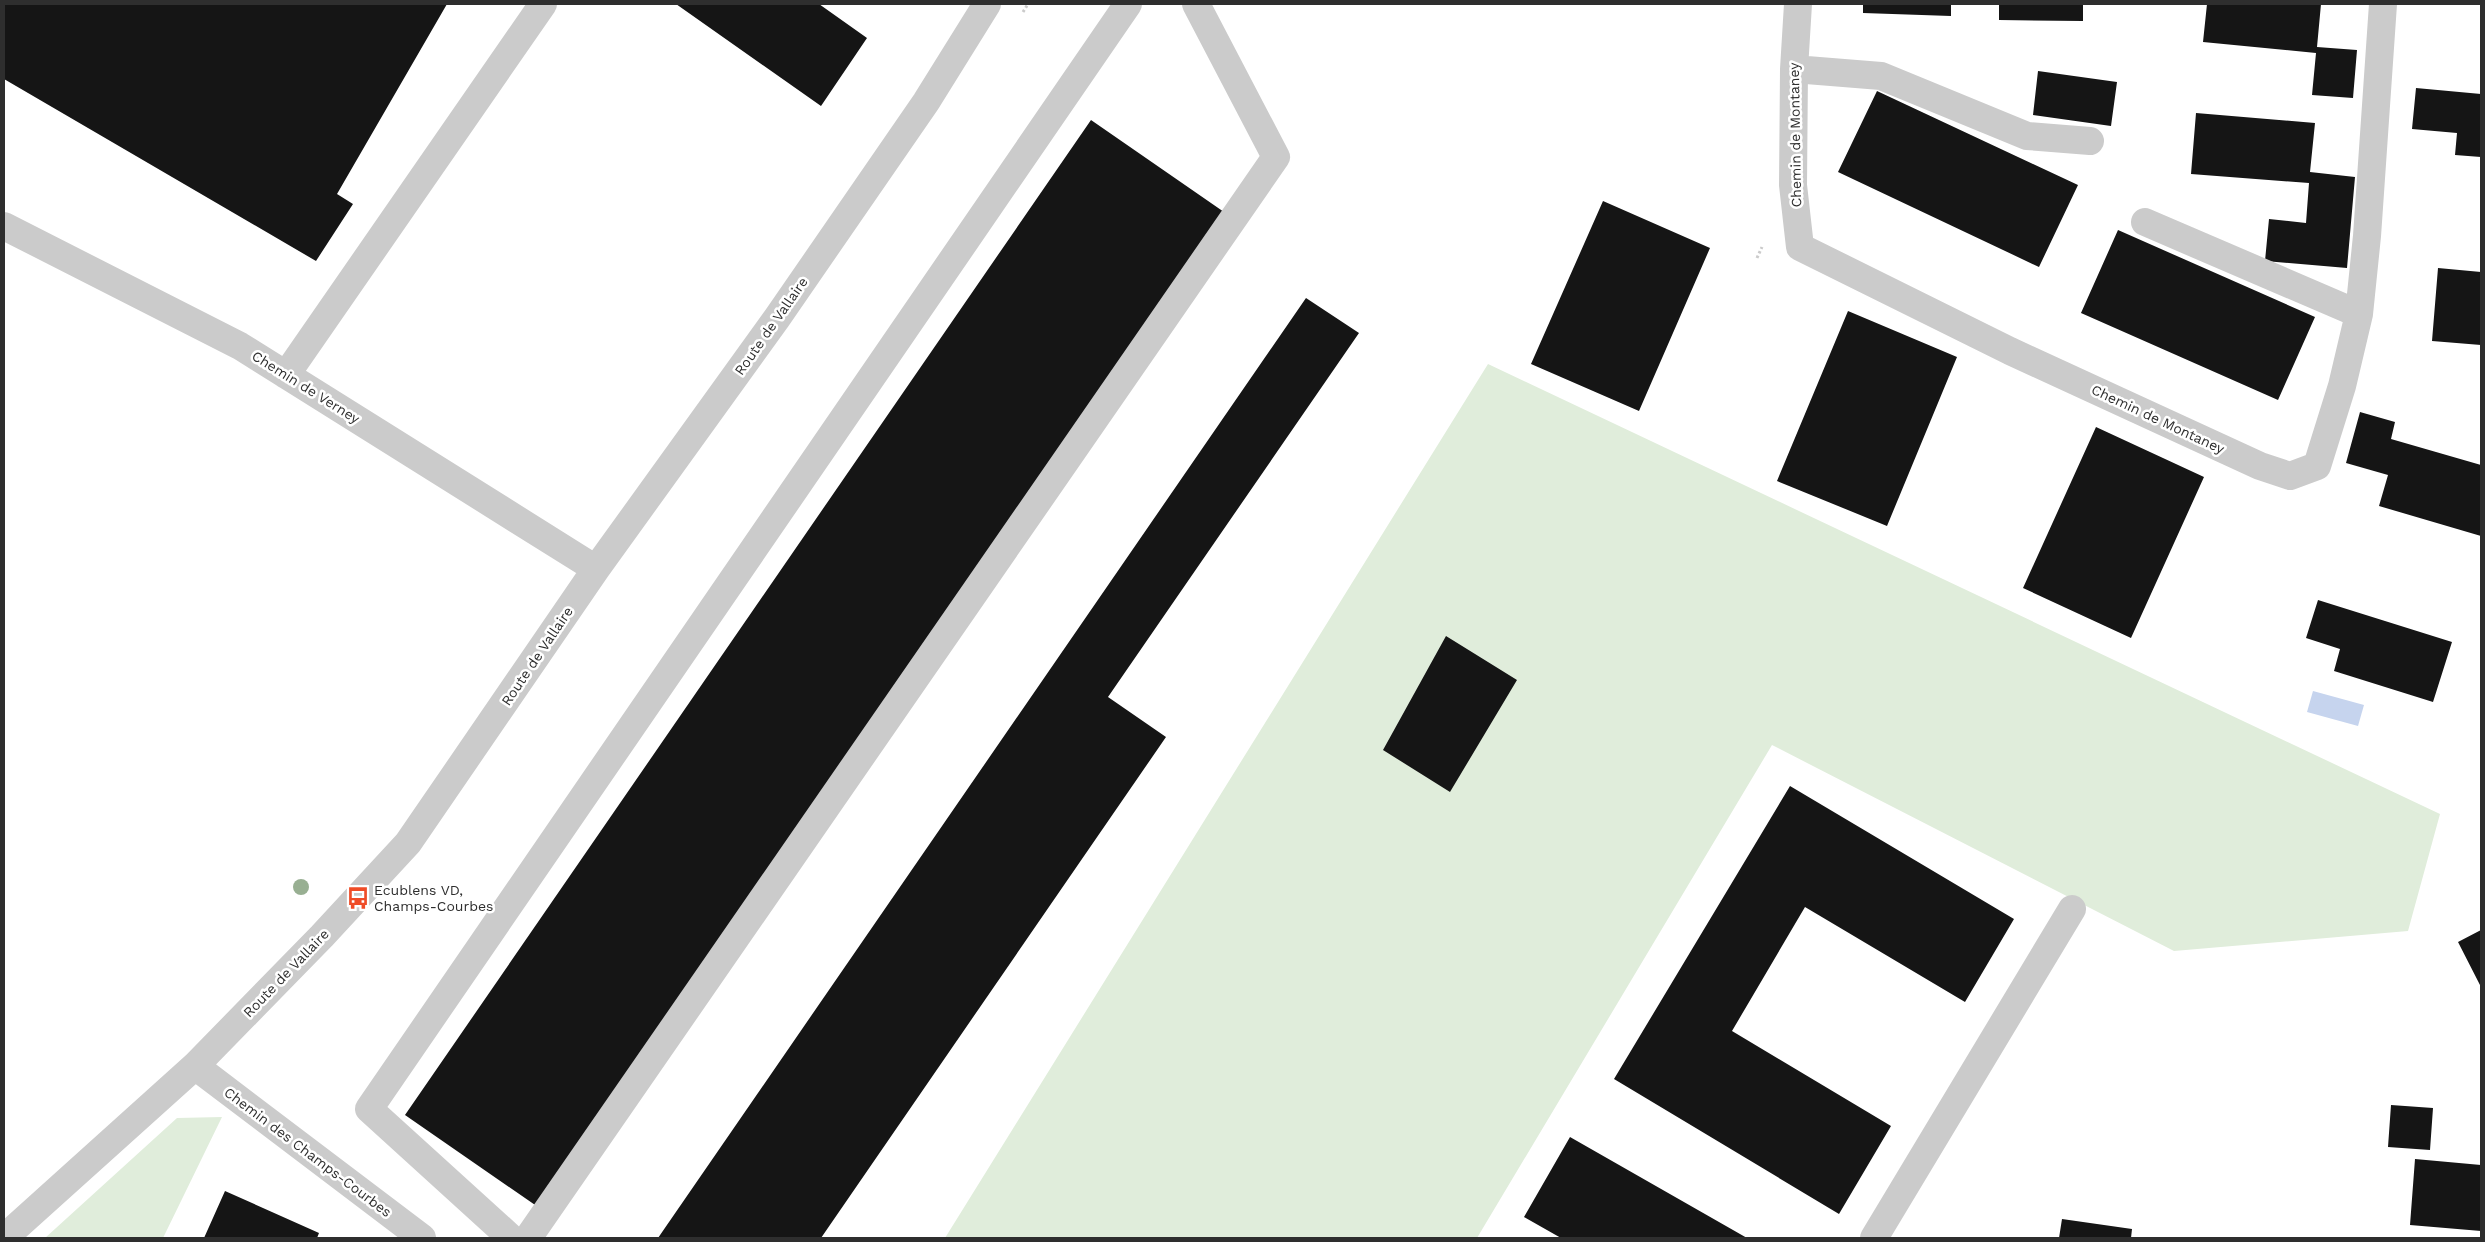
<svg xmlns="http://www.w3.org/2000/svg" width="2485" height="1242" viewBox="0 0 2485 1242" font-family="'Work Sans',sans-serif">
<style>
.green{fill:#e0eddb}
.water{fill:#c6d4ee}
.building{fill:#151515}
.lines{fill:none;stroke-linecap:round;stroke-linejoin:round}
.path{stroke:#cbcbcb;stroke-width:3;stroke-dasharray:2.5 2.5;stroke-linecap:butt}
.minor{stroke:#cbcbcb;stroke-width:28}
.tree{fill:#98af92}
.labels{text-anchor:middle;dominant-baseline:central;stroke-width:5;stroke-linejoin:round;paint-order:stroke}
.street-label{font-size:14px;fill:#2e2e2e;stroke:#fff}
.poi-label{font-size:14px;fill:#2e2e2e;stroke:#fff;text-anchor:start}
</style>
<rect width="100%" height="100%" fill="#fff"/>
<!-- green -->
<path class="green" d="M1488,364L2440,814L2408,931L2174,951L1772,745L1477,1238H945Z
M222,1117L163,1238H45L177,1118Z"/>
<!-- water -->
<path class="water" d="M2313,691L2364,705L2358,726L2307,712Z"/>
<!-- building -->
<path class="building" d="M4,4H447L337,194L353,204L316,261L4,79Z
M676,4H819L867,38L821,106Z
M1863,4H1951V16L1863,13Z
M1999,4H2083V21L1999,20Z
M2207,4H2321L2317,47L2357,50L2353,98L2312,95L2316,53L2203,42Z
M2038,71L2117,82L2111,126L2033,115Z
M2416,88L2481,94V157L2455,155L2457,133L2412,129Z
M1877,91L2078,185L2039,267L1838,172Z
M2196,113L2315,123L2310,172L2355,177L2347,268L2265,261L2269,219L2306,223L2309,183L2191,174Z
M1091,120L1224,212L538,1207L405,1115Z
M1603,201L1710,248L1639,411L1531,364Z
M2118,230L2315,317L2278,400L2081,313Z
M2438,268L2481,272V345L2432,341Z
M1306,298L1359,333L1108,697L1166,737L821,1238H658Z
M1848,311L1957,357L1887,526L1777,481Z
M2360,412L2395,422L2391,439L2481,465V536L2379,506L2388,475L2346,463Z
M2096,427L2204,477L2131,638L2023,588Z
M2318,600L2452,642L2433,702L2334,671L2340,649L2306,638Z
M1446,636L1517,680L1450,792L1383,750Z
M1790,786L2014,919L1965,1002L1805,907L1732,1031L1891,1126L1839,1214L1614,1079Z
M2481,930V987L2458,942Z
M2391,1105L2433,1108L2430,1150L2388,1147Z
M1570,1137L1747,1238H1561L1524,1217Z
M2415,1159L2481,1165V1231L2410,1225Z
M225,1191L319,1233L317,1238H204Z
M2062,1219L2132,1229L2131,1238H2059Z"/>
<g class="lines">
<!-- path -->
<path class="path" d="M1023,12L1028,4
M1757,258L1762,247"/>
<!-- minor -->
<path class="minor" d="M1798,4L1794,69L1793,185L1800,247L2010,351L2260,466L2290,476L2317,466L2342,386L2359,314L2367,236L2383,4
M1794,69L1881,76L2027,136L2090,141
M2145,222L2359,314
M4,226L240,346L596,569
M286,375L543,4
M195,1066L422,1238
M4,1238L195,1066L322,936L408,843L596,569L777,318L926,102L987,4
M511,1238L369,1109L1128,4
M528,1238L1276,157L1196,4
M1874,1238L2072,909"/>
</g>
<!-- trees -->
<circle class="tree" cx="301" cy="887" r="8"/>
<!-- icons -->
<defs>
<symbol id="bus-bare" viewBox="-9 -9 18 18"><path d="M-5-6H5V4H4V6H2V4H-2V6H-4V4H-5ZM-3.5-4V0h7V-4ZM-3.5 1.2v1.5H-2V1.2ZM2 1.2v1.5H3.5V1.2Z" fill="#ef4c27" stroke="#fff" stroke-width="2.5" paint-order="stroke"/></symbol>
</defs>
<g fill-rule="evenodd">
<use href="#bus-bare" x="342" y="882" width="32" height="32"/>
</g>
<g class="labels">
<!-- street labels -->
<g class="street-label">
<text transform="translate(1795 135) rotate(-91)">Chemin de Montaney</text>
<text transform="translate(771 326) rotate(-55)">Route de Vallaire</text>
<text transform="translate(306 387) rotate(32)">Chemin de Verney</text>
<text transform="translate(2158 419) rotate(25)">Chemin de Montaney</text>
<text transform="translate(537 656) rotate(-56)">Route de Vallaire</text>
<text transform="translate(286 973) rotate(-46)">Route de Vallaire</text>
<text transform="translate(308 1152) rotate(37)">Chemin des Champs-Courbes</text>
</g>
<!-- poi labels -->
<g class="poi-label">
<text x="374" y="890">Ecublens VD,<tspan x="374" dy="16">Champs-Courbes</tspan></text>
</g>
</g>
<!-- border -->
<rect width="2485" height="1242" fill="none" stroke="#2e2e2e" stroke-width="10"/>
</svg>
